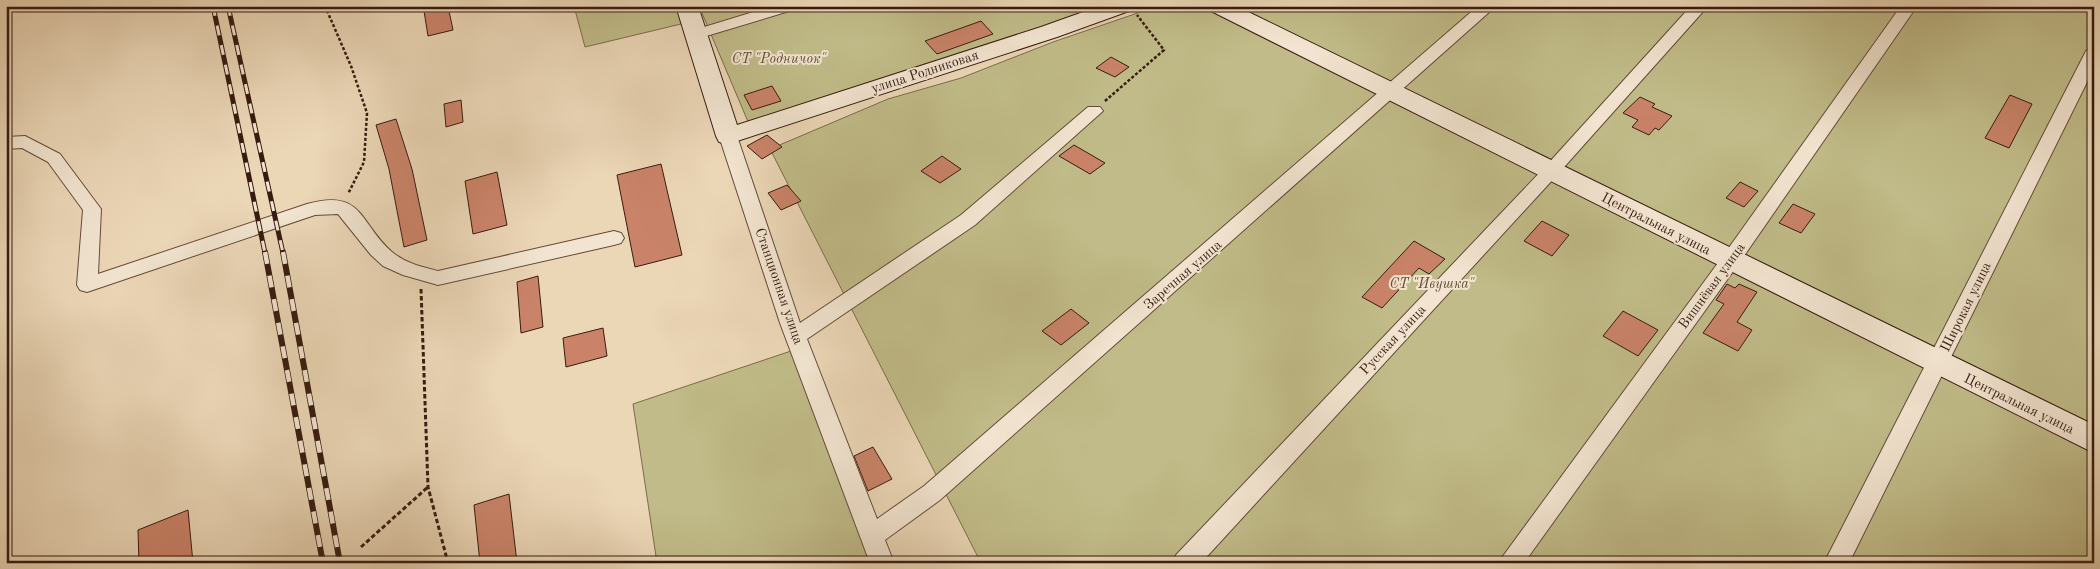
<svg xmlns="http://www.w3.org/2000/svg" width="2100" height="569" viewBox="0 0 2100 569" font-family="'Old Standard TT',serif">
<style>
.green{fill:#c0bb88;stroke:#7c6b4c}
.building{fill:#ca8369;stroke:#371b10}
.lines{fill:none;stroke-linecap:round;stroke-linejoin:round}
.street-casing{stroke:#644a3a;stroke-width:2}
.secondary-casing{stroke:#371b10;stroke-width:2}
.path-far1{stroke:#371b10;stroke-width:2.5;stroke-dasharray:3 2;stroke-linecap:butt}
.path{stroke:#371b10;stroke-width:3;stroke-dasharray:4.5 2.5;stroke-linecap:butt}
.street{fill:#f2e4d0;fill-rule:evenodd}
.secondary{fill:#f2e4d0;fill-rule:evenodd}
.rail-far1-casing{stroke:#371b10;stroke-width:5}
.rail-casing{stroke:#371b10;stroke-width:6}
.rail-far1{stroke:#f2e4d0;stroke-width:3;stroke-dasharray:10;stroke-linecap:butt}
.rail{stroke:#f2e4d0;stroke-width:4.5;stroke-dasharray:12;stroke-linecap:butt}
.labels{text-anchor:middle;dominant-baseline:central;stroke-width:4;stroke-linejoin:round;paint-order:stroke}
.park-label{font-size:14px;font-style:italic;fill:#604b34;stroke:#f2e4d0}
.street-label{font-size:14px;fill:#371b10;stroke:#f2e4d0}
</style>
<rect width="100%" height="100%" fill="#ebd6b6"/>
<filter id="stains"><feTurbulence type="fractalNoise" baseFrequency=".004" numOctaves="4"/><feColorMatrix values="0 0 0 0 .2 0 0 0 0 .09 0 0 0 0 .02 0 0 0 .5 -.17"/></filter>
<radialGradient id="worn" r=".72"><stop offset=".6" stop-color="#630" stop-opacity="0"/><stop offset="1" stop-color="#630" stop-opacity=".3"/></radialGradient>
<!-- green -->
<path class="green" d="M574,6H677L681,24L585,47Z
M699,6H1117L749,124Z
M1158,6H2094V563H981L770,149L888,99L961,78L1053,42Z
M794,350L873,563H657L633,404Z"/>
<!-- building -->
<path class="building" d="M448,6L453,30L428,36L424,11Z
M981,21L993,34L937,54L925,41Z
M1111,57L1129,67L1115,77L1096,68Z
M772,86L781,101L752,110L744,95Z
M2010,95L2032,104L2009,148L1985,138Z
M1640,97L1655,104L1652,107L1672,116L1659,130L1655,128L1649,135L1632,127L1638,120L1623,113Z
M461,100L463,122L446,127L444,104Z
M396,119L412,169L427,240L404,247L389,169L376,125Z
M767,135L782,147L762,159L747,146Z
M1074,145L1105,163L1090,174L1059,156Z
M942,156L961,169L940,183L921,171Z
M661,164L682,255L635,267L617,175Z
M497,172L507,225L473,234L465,181Z
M1740,182L1758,191L1744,207L1726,198Z
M787,185L801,201L781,210L768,193Z
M1793,204L1815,214L1801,233L1779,223Z
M1542,221L1569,235L1552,256L1524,241Z
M1414,241L1445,259L1429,274L1419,268L1382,308L1362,297Z
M538,276L543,327L521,333L517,282Z
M1727,284L1735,288L1739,284L1757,292L1737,322L1752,330L1738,351L1703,333L1724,304L1716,300Z
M1071,309L1089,323L1061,345L1042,331Z
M1623,311L1658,330L1638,356L1603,336Z
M603,328L607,356L566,367L563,338Z
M873,447L892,479L868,491L854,456Z
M509,494L517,563H480L474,505Z
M188,510L193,563H139L138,530Z"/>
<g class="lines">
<defs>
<path id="street" d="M773,6H798L796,9L703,37L697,39L689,34L691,31Z
M1478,6H1496L940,500L885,540L894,563H870L780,323L719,136L722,132H734L737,136L800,323L961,215L1088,107H1100L1103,111L975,225L807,339L877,519L924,486Z
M1691,6H1708L1557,175L1201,563H1173L1176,555L1545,167Z
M1901,6H1917L1737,266L1524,563H1498L1723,256Z
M2094,46V68L1849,563H1824L2086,51Z
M25,136L60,154L101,209L98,274L307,204C364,188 359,224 392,252C405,263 422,267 438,271L614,231L621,233L624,238L621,243L614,245L438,285L403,275L383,266L371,255L338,214L315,215L87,292L80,290L77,285L83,210L48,162L22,148L6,149V137Z"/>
<path id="secondary" d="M676,6H698L737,125L1041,27L1100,6H1132L1129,11L1057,37L728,144L719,142L716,136Z
M1208,6H1236L2094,425V453L1211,11Z"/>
</defs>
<!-- street casing -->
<use href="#street" class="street-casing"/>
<!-- secondary casing -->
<use href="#secondary" class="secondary-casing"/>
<!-- path-far1 -->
<path class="path-far1" d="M325,6L351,66L367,113L364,162L348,194
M6,7L9,6
M1105,101L1164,50L1137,15"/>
<!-- path -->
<path class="path" d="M421,289L428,487L448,563
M361,547L428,487"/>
<!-- street -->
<use href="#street" class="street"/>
<!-- secondary -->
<use href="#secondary" class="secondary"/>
<defs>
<path id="rail-far1" d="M213,6L265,253
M228,6L283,253"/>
<path id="rail" d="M265,252L323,563
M283,252L340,563"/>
</defs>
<!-- rail-far1 casing -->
<use href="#rail-far1" class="rail-far1-casing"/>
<!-- rail casing -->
<use href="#rail" class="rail-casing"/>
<!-- rail-far1 -->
<use href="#rail-far1" class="rail-far1"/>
<!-- rail -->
<use href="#rail" class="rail"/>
</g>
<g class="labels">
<!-- park labels -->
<g class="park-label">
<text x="779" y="59">СТ "Родничок"</text>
<text x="1432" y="284">СТ "Ивушка"</text>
</g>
<!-- street labels -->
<g class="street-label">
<text transform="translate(925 72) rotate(-18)">улица Родниковая</text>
<text transform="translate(1656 224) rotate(27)">Центральная улица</text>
<text transform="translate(1183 275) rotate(-41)">Заречная улица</text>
<text transform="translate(779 286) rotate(71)">Станционная улица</text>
<text transform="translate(1712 286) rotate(-54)">Вишнёвая улица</text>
<text transform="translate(1966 307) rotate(-64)">Широкая улица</text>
<text transform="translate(1393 340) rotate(-47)">Русская улица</text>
<text transform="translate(2019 404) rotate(26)">Центральная улица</text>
</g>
</g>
<!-- margin -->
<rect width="2100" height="569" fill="none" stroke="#ebd6b6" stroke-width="25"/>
<rect x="8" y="8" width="2085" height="554" fill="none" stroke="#371b10" stroke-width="2.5"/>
<rect x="12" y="12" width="2075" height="544" fill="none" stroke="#371b10"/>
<rect width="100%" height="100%" filter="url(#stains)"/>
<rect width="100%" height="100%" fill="url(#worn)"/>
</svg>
